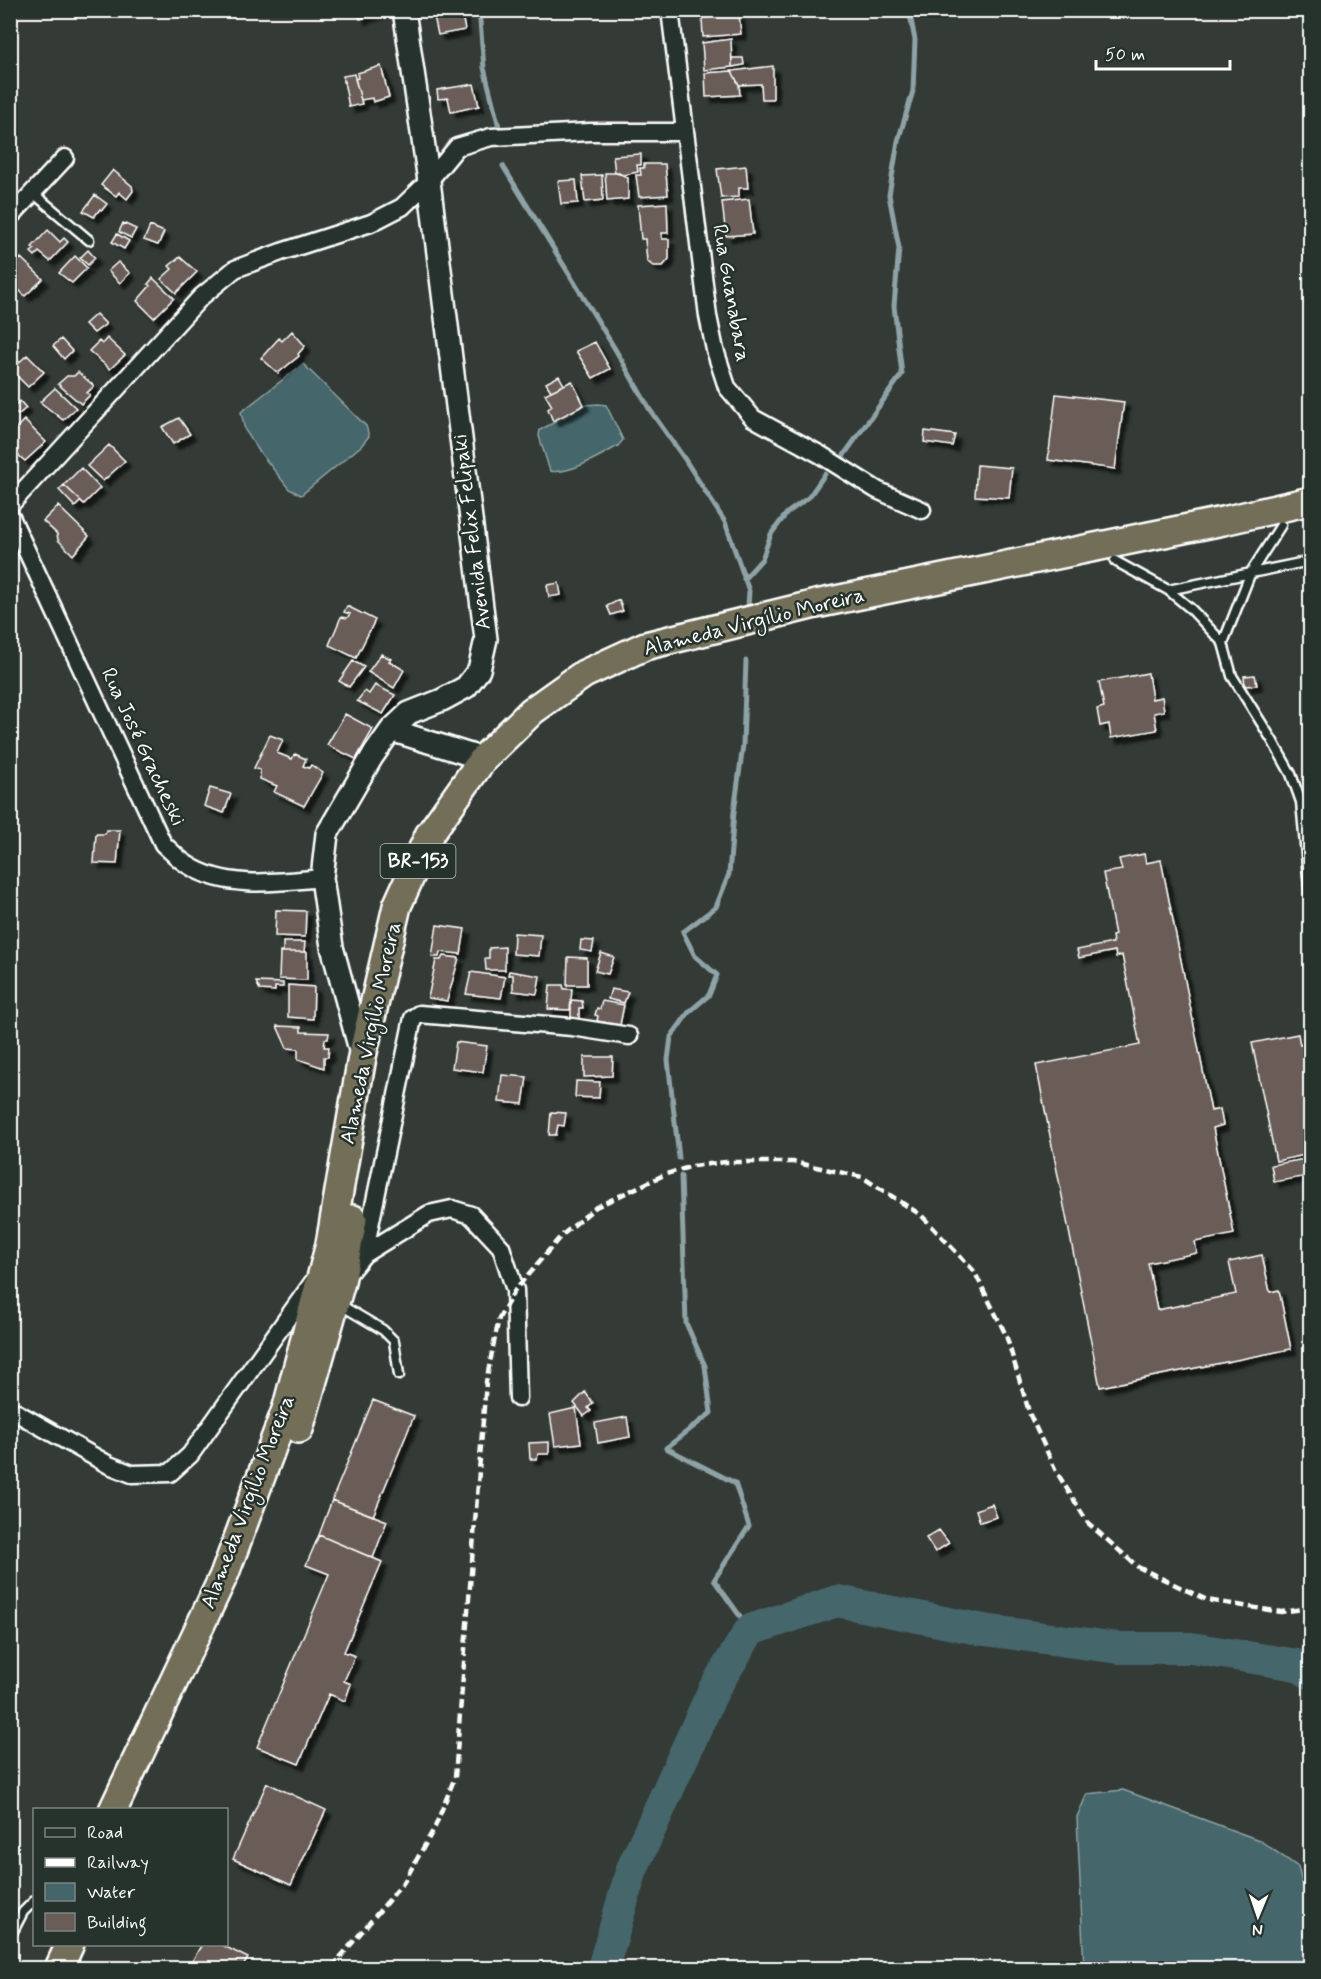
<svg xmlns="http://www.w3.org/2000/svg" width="1321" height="1979" viewBox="0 0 1321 1979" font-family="Mynerve,sans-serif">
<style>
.water{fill:#44666b;stroke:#8fa3a6;stroke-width:1.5}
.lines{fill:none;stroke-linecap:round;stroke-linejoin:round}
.stream{stroke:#8fa3a6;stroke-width:5}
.river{stroke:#44666b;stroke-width:32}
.building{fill:#6a5d58;stroke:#fff;stroke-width:1.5;filter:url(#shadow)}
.service-casing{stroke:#fff;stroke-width:13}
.minor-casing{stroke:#fff;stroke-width:21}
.tertiary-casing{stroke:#fff;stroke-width:26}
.trunk-casing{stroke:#fff;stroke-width:32}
.service{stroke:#26332d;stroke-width:8}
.minor{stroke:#26332d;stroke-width:16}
.tertiary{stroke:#26332d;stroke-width:21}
.trunk{stroke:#726e59;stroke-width:27}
.rail{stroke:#fff;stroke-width:4.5;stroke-dasharray:9 4.5;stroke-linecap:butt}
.labels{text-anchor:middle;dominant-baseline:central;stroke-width:5;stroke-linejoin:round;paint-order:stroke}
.shield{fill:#26332d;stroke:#bec2c0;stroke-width:1.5}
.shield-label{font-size:20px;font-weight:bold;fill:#fff}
.street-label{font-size:21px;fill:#fff;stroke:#26332d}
</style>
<defs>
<filter id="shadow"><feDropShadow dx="5.5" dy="5.5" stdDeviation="1.5" flood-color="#0009"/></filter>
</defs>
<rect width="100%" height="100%" fill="#343b36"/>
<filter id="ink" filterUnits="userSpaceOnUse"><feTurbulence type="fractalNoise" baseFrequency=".0167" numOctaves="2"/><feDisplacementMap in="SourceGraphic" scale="12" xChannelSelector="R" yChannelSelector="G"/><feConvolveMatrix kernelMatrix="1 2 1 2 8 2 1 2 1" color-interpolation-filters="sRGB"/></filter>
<g filter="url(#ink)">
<!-- water -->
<path class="water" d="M303,364L366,426L369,436L361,446L301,495L289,489L259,451L245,430L241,412Z
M598,404L606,405L623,440L618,446C601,455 570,475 550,471L539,436L540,430L586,405Z
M1123,1790L1259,1840L1298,1867L1306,1898L1310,1937V1968H1084L1077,1817L1087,1794Z"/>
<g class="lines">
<!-- stream -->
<path class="stream" d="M479,10L484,68L499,127
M503,166L615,349L650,410L684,458L725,522L749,591L748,607
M844,455L902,374L894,306L899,248L889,195L898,141L913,91L915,40L909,10
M744,579L762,559L771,534L787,513L809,497L825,474
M679,1158L668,1060L671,1037L689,1012L709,995L717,975L695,956L683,932L716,907L729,874L734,812L743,745L746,661
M681,1176L686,1323L705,1366L711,1413L666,1448L735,1483L749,1526L714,1580L750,1630"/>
<!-- river -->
<path class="river" d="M603,1968L632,1869L714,1689L750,1630L837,1601L984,1630L1119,1648H1191L1297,1665L1310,1673"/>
</g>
<!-- building -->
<path class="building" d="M357,10H381V12L360,19Z
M461,10L465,30L438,35L434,16Z
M739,15L741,34L703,37L702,18Z
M731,39L732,67L704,70L702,43Z
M732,58H743L744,65L732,67Z
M381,66L389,97L373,102L372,98L361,100L355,79L358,78L357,73Z
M773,66V99H762L761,84L739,85L732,71Z
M732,71L739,85L740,95L706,97L705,73Z
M354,74L362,104L349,107L343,76Z
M474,84L479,106L451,112L448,98L438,99L437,90Z
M641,154V165H637L638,172L623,175L615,173L613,156Z
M644,164H665L668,195L639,197L636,175H641L640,168H644Z
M746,166L748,188H739V197L721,198L717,169Z
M113,170L132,186L133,191L127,199L119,192L116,196L101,185Z
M605,173H619L628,178V199L607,201Z
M602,175L603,200L585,202L582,176Z
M576,180L578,203L561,204L558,181Z
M95,195L107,204L102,210L100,209L94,217L83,211Z
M749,199L753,234L726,236L722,202Z
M667,203L668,233H662V239H669V259L663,266H653L647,261L645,239H641L638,205Z
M123,223L136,229L131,238L119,232Z
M150,226L164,232L158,245L144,240Z
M48,230L60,242L64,238L68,242L50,261L39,252L35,256L31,252L35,249L32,247Z
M117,234L129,241L124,249L112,242Z
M88,250L95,258L88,265L80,258Z
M75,256L87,268L72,283L59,273Z
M180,257L197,272L176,293L161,279L172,269L169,266Z
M21,258L43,279L25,296L10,281V269Z
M118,262L130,273L120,283L108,271Z
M153,278L174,298L154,318L137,301L150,286L148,284Z
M96,314L106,324L94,333L85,324Z
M292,331L305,346L298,354L299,356L278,373L261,358L279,338L282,341Z
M107,338L125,355L110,369L89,351L99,341L102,344Z
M61,339L72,351L64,359L53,346Z
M595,342L610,369L593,378L576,351Z
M27,355L44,372L28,387L11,370Z
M78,372L94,386L87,393L90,395L81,404L58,384L67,376H74Z
M559,376L564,385L551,391L546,383Z
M572,381L584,405L553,421L548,409L552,406L545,394Z
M55,388L76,408L63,420L40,402Z
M1056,394L1124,402L1115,469L1048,460Z
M20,401L26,408L18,415L11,408Z
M179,418L190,434L173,444L162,427Z
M24,420L46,442L25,461L10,448V434Z
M925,431L955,435L952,446L924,442Z
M109,445L125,461L103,481L87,466Z
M977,465L1012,468L1009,498L975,496Z
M81,468L100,488L84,504L64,485Z
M64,485L81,501L75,507L59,490Z
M58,506L89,536L73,555L58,540L57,534L43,521Z
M559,583L561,595L549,597L547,585Z
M619,600L623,611L611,615L607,606Z
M347,606L375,620L356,658L329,645L341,617L347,618L350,614L344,612Z
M381,654L391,659L389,661L404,670L394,688L368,672Z
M353,661L364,667L349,687L339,681Z
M1148,673L1152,699L1162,697L1164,711L1154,713L1157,730L1111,738L1109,724L1100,726L1097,709L1104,707L1099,682Z
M1255,675L1257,685L1245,686L1244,676Z
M375,685L395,695L383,714L357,701L365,691L369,694Z
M345,714L373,729L356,759L327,745Z
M270,735L283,740L277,753L292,759L295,754L306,759L303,766L309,768L311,765L323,773L304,806L274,792L277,786L260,779V770L254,768Z
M210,788L231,794L224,813L204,806Z
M106,830H120L117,864L94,863L96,834H105Z
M1144,854L1146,863L1161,860L1211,1111L1220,1109L1223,1125L1213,1128L1234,1234L1195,1242L1197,1253L1148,1263L1157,1310L1236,1294L1229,1262L1262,1255L1270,1292L1279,1290L1291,1349L1100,1387L1036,1065L1140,1045L1122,955L1116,957L1115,951L1079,958L1077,950L1113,943L1112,936L1115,935L1103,873L1122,870L1119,859Z
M276,910L306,911L305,937L275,936Z
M437,925L465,929L461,954L440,952L439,957H432Z
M514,933L541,935L539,956L513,954Z
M581,940L594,941L592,952L580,950Z
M283,942H305L304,952H283Z
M505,947V970H486L485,958H489V948Z
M280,952H307V980L279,979Z
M601,953L614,957L608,974L595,971Z
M443,956L459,958L447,1001L428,998L436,960H441Z
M568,957L587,958V985H567Z
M509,971L540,976L537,994L513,991V975H508Z
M471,972L505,977L501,998L466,994Z
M256,982L283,983V987H275V991L260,990Z
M288,985L314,987L313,1019L288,1017Z
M550,985H563L564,989H572L570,1010L548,1009Z
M611,989L628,992L624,1003L608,999Z
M571,1000L582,1001L583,1008H579V1019H571Z
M602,1001L624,1005L620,1025L597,1021L598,1016L595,1015L597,1008L600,1009Z
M277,1026L301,1027V1032L329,1033L328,1039H325L324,1047H329L328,1057H324V1068L298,1059V1049L287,1048Z
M1298,1034L1300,1045L1310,1043V1088L1308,1089L1310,1100V1154L1276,1161L1252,1043Z
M456,1042L487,1046L483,1072L452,1068Z
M584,1057H613L612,1076L584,1077Z
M502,1075L527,1077L523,1104L499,1102Z
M576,1081L600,1082L599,1098L575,1097Z
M551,1112L566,1113L564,1126L558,1125L556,1135H549Z
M1305,1159L1308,1176L1274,1182L1271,1165Z
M585,1392L593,1403L588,1408L591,1411L584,1416L574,1403Z
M373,1400L414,1416L373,1516L332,1500Z
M576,1408L581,1443L555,1446L550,1414Z
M627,1417L630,1437L598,1443L595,1423Z
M549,1442V1454H538L537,1459H530L529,1443Z
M332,1500L387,1521L373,1558L319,1535Z
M992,1504L997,1517L980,1522L976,1510Z
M939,1530L949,1543L935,1552L926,1538Z
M319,1535L382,1562L344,1652L355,1656L344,1681L351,1684L345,1701L329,1694L299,1764L257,1747L329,1574L306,1565Z
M267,1783L326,1810L291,1885L233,1859Z
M202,1944H220L248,1958L242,1968H188Z"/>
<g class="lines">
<defs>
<path id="service" d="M33,193L89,240
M1115,561L1168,590L1191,609L1223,643L1232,676L1272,740L1291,774L1301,802L1310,898
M1168,590L1310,561
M1223,643L1251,572L1281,525
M339,1304L383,1330L394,1341L399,1375
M10,1937L23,1912L34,1901"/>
<path id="minor" d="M670,10L708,316L715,350L727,387L753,418L821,455L877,490L922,510
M10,217L65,158
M10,505L201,297L235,269L281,252L371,223L402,207L429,181L457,147L491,137L590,132H684
M10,515L163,844C171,851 179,860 188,865C226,890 280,882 322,878
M364,1254L429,1214L452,1209L471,1215L501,1247L515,1290L518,1398
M346,1276L364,1254L413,1018L419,1014L572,1027L629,1036
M10,1409L109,1465L132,1474L170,1473L190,1455L313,1282"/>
<path id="tertiary" d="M391,730L483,759
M362,1057L332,947L322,878L327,834L372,757L391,730L409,713L442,700L466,687L479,670L486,639L429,181L404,10"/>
<path id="trunk" d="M299,1429L341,1282L353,1219
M113,1810L225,1573L287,1407L330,1244L362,1057L397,906L429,835L483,759L532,711L584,674L645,646L816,604L1223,521L1310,501
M59,1968L70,1944"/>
</defs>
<!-- service casing -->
<use href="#service" class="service-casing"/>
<!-- minor casing -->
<use href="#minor" class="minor-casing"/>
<!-- tertiary casing -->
<use href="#tertiary" class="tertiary-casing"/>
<!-- trunk casing -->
<use href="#trunk" class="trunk-casing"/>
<!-- service -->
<use href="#service" class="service"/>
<!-- minor -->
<use href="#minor" class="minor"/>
<!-- tertiary -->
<use href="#tertiary" class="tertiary"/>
<!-- trunk -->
<use href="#trunk" class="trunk"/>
<!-- rail -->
<path class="rail" d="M331,1968L404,1882L435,1827L455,1777L486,1382L499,1318L515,1290L561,1236L596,1207L666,1174L693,1166L726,1162H793L862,1177L921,1215L974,1271L1006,1335L1030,1415L1056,1471L1088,1523L1138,1567L1207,1600L1281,1612L1310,1608"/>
</g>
</g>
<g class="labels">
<!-- shield labels -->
<rect class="shield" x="380.5" y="844" width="75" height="34" rx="4.5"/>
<g class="shield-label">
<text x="418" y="861">BR-153</text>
</g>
<!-- street labels -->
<g class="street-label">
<text transform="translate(731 293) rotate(80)">Rua Guanabara</text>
<text transform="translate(472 532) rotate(-97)">Avenida Felix Felipaki</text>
<text transform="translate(754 622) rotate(-14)">Alameda Virgílio Moreira</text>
<text transform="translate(143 747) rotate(65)">Rua José Gracheski</text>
<text transform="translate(371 1033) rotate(-78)">Alameda Virgílio Moreira</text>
<text transform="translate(248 1502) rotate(-69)">Alameda Virgílio Moreira</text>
</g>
</g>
<!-- margin -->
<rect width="1321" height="1979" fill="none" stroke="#26332d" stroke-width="36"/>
<rect x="18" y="18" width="1285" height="1943" fill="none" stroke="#fff" stroke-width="2" filter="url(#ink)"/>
<!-- legend -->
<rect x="33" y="1808" width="195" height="138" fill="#26332d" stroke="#7d8581" stroke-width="1.5"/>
<rect x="45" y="1828" width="30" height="9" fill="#26332d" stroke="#7d8581" stroke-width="1.5"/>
<text x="87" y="1838" font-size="18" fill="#ffffff">Road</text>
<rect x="45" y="1858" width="30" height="9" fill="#ffffff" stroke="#7d8581" stroke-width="1.5"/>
<text x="87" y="1868" font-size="18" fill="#ffffff">Railway</text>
<rect x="45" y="1883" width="30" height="18" fill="#44666b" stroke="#7d8581" stroke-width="1.5"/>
<text x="87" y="1898" font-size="18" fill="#ffffff">Water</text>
<rect x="45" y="1913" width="30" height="18" fill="#6a5d58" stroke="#7d8581" stroke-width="1.5"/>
<text x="87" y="1928" font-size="18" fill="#ffffff">Building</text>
<!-- north arrow -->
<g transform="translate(1258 1916) rotate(182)" stroke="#26332d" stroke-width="4.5" paint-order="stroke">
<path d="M0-4.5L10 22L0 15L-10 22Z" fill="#ffffff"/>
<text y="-9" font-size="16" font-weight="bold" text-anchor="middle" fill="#ffffff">N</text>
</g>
<!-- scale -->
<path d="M1096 60v9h134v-9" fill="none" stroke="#ffffff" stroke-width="3"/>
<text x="1105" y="60" font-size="18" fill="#ffffff" stroke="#26332d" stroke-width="4.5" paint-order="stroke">50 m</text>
</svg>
